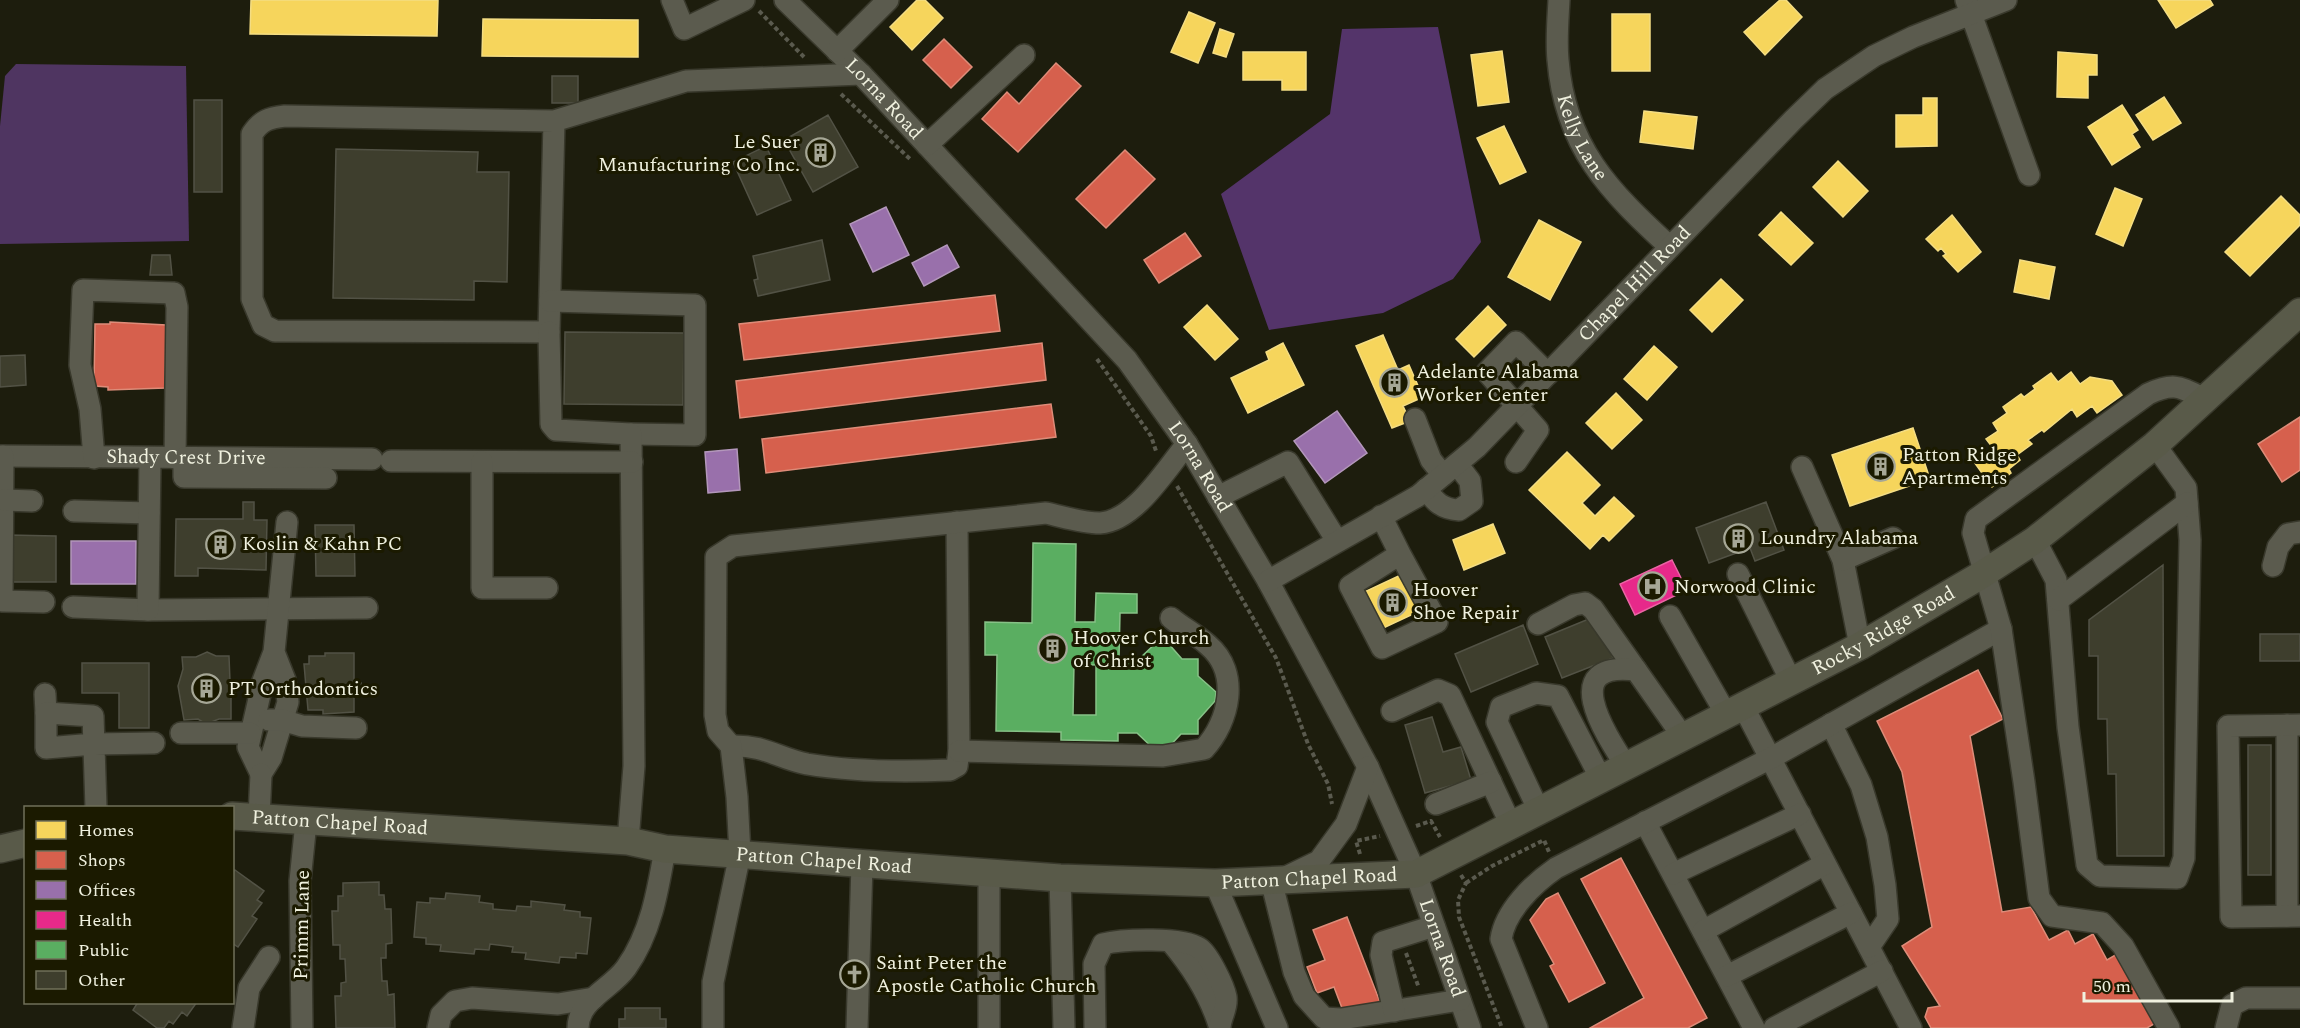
<svg xmlns="http://www.w3.org/2000/svg" width="2300" height="1028" viewBox="0 0 2300 1028" font-family="Spectral,serif">
<style>
.green{fill:#4f3561}
.forest{fill:#54346a}
.homes{fill:#f6d55c;stroke:#f4dd83;stroke-width:1.5}
.shops{fill:#d6604d;stroke:#de8c79;stroke-width:1.5}
.offices{fill:#9970ab;stroke:#b397bb;stroke-width:1.5}
.health{fill:#e7298a;stroke:#ea65a4;stroke-width:1.5}
.public{fill:#5aae61;stroke:#87c287;stroke-width:1.5;fill-rule:evenodd}
.building{fill:#3e3e2d;stroke:#525245;stroke-width:1.5}
.lines{fill:none;stroke-linecap:round;stroke-linejoin:round}
.minor-casing{stroke:#39392c;stroke-width:24}
.major-casing{stroke:#39392c;stroke-width:30}
.path{stroke:#5a5a4e;stroke-width:4;stroke-dasharray:4.5 3;stroke-linecap:butt}
.minor{stroke:#5b5b4e;stroke-width:21}
.major{stroke:#595a49;stroke-width:27}
.labels{text-anchor:middle;dominant-baseline:central;stroke-width:6;stroke-linejoin:round;paint-order:stroke}
.street-label{font-size:20px;fill:#f0f1df;stroke:#1b1a00}
.poi-label{font-size:20px;fill:#f0f1df;stroke:#1b1a00;text-anchor:start}
</style>
<rect width="100%" height="100%" fill="#1d1d0d"/>
<!-- green -->
<path class="green" d="M16,64L186,66L189,241L0,244V126L5,76Z"/>
<!-- forest -->
<path class="forest" d="M1438,27L1481,242L1453,279L1383,313L1269,330L1221,194L1330,114L1342,29Z"/>
<!-- homes -->
<path class="homes" d="M251,0H438L437,36L250,34Z
M917,0H925L943,18L912,50L890,27Z
M1780,0H1786L1802,17L1765,55L1744,32Z
M2158,0H2210L2213,5L2176,28Z
M1189,12L1215,23L1198,63L1171,52Z
M1612,14H1650V71H1612Z
M483,19L638,20V57L482,56Z
M1220,29L1234,34L1226,57L1213,53Z
M1502,51L1509,102L1478,106L1471,55Z
M1243,52H1306V90H1282V80H1243Z
M2058,52L2097,55V75H2088V98L2057,97Z
M2164,97L2181,123L2153,140L2136,115Z
M1923,98H1937V146L1896,147V115H1923Z
M2122,105L2138,130L2132,134L2140,147L2112,165L2088,127Z
M1644,111L1697,117L1693,149L1640,142Z
M1504,126L1526,172L1500,184L1477,138Z
M1838,161L1868,191L1843,217L1813,187Z
M2115,188L2142,199L2123,246L2096,234Z
M2281,196L2300,215V225L2250,276L2225,252Z
M1781,212L1813,243L1791,265L1759,235Z
M1952,215L1981,252L1958,272L1943,256L1946,254L1941,248L1938,251L1926,239Z
M1539,220L1581,242L1550,300L1508,277Z
M2020,260L2055,267L2049,299L2014,292Z
M1721,279L1743,300L1712,332L1690,310Z
M1207,305L1238,339L1215,360L1184,327Z
M1488,306L1506,325L1474,357L1456,339Z
M1383,335L1398,370L1409,365L1423,397L1403,406L1410,421L1392,428L1356,346Z
M1283,343L1304,385L1248,413L1231,378L1269,360L1266,352Z
M1654,346L1677,367L1647,400L1624,379Z
M2071,372L2080,384L2090,377L2112,381L2122,395L2097,413L2092,406L2077,417L2072,409L2044,432L2042,430L2028,440L2032,444L2017,455L2020,460L2009,469L2011,473L1992,487L1974,462L1993,448L1986,439L1998,431L1993,423L2007,413L2003,407L2021,394L2024,397L2035,389L2033,386L2051,373L2058,382Z
M1616,393L1642,420L1612,449L1586,423Z
M1913,428L1930,479L1850,506L1832,455Z
M1567,452L1600,485L1582,503L1595,516L1614,497L1634,516L1609,541L1603,535L1590,549L1529,490Z
M1493,524L1505,553L1464,570L1453,540Z
M1405,573L1422,610L1379,630L1362,593Z"/>
<!-- shops -->
<path class="shops" d="M944,39L972,67L951,88L923,60Z
M1056,63L1081,86L1018,152L982,119L1007,92L1019,104Z
M1125,150L1155,179L1106,228L1076,199Z
M1185,233L1201,256L1159,283L1144,260Z
M995,295L1000,331L744,360L739,324Z
M110,322L166,325L165,388L108,390V387L94,386L95,324H110Z
M1042,343L1046,380L740,418L736,381Z
M1051,404L1056,437L766,473L762,439Z
M2300,417V470L2282,482L2258,444Z
M1978,670L2003,719L1970,736L2002,912L2031,907L2049,940L2068,930L2075,944L2093,934L2107,960L2117,954L2154,1024L2147,1028H1931L1925,1017L1928,1008L1940,1006L1902,946L1932,927L1902,772L1877,721Z
M1621,858L1707,1018L1688,1028H1590L1644,998L1581,879Z
M1558,893L1605,983L1569,1002L1550,966L1554,964L1530,920L1546,899Z
M1347,917L1380,1002L1345,1016L1334,987L1317,993L1307,967L1325,960L1313,930Z"/>
<!-- offices -->
<path class="offices" d="M886,207L909,255L873,272L850,224Z
M947,245L959,267L924,286L912,263Z
M1337,411L1367,453L1325,483L1294,441Z
M737,449L740,490L708,493L705,452Z
M71,541H136V584H71Z"/>
<!-- health -->
<path class="health" d="M1672,560L1687,590L1635,615L1620,584Z"/>
<!-- public -->
<path class="public" d="M1033,543L1076,544L1075,622H1095L1096,593L1137,594V613H1120L1119,658L1139,659L1157,642H1167L1182,659H1198V676L1216,692L1215,701L1198,720V734H1181L1165,751H1156L1137,733H1118V741L1061,740V732L996,731L997,655H985V622L1032,623ZM1074,664L1096,665V715H1073Z"/>
<!-- building -->
<path class="building" d="M552,76H578V103H552Z
M194,100H222V192H194Z
M828,115L858,167L813,192L784,140Z
M766,146L791,200L757,215L733,162Z
M336,149L478,152L477,172H509L507,282L474,281V300L333,298Z
M822,240L830,280L758,296L754,280L758,279L753,256Z
M152,255H170L172,275H150Z
M565,332L684,333L683,405L564,404Z
M25,355L26,385L0,387V356Z
M243,502H254V520H267L266,570L198,568V576H175L176,519H243Z
M1766,502L1784,550L1755,561L1750,548L1709,563L1696,528Z
M315,525H354L355,576H316Z
M8,535L56,536V582H7Z
M2163,565L2164,856H2117L2116,774H2108L2107,719H2098V656H2089V620Z
M1596,616L1613,658L1562,678L1545,637Z
M1523,625L1538,664L1471,692L1455,654Z
M2260,634H2300V661H2260Z
M207,652L216,656H229L230,681H234L236,687L235,693L231,694V719H219L206,724L198,719L184,720L178,686L183,669L182,657H196Z
M325,653H354V683H361V696H354V712L323,714V710H308L304,664H309V656H325Z
M82,663H149V728H119V693H82Z
M1432,717L1443,752L1461,747L1471,780L1425,793L1405,725Z
M2248,745H2271V875H2248Z
M235,870L264,891L257,900L262,903L252,916L257,919L238,947L232,943V873Z
M379,882V895H384L385,909H391L392,943L386,944V958H381L382,981H387L388,995L394,994L395,1028H336L335,996H341V983L346,982L345,959H340V945H333L332,911H338V896H343V883Z
M446,893L480,896L479,902L493,904V909L516,911L517,906L531,907V901L565,905L564,910L580,912V917L591,918L587,954L576,953V958L560,957L559,963L525,959L526,953L512,952L513,947L490,944L489,950L475,949L474,954L440,951L441,945L426,944V938L414,937L417,902L430,903V898L445,899Z
M138,1002H197L187,1016L182,1012L173,1024L169,1021L164,1028H157L133,1010Z
M625,1008H660V1019H666V1028H619V1019H625Z"/>
<g class="lines">
<defs>
<g id="minor">
<path d="M672,0L684,29L744,0"/>
<path id="s1" d="M785,0L861,74L1127,360L1187,444L1268,581L1368,767L1416,874L1470,1028"/>
<path id="s2" d="M1559,0C1558,20 1556,40 1558,60C1565,147 1609,191 1670,247"/>
<path d="M1966,0L2029,175"/>
<path d="M837,51L888,0"/>
<path d="M554,121L549,332L275,331L263,325L252,299V134C261,120 269,118 285,116L554,121L686,81L861,74"/>
<path d="M927,145L1024,55"/>
<path d="M550,301L695,305V435L631,434"/>
<path d="M549,332L551,424L556,430L631,434L634,766L628,841"/>
<path d="M1415,419L1431,460L1443,475"/>
<path id="s3" d="M0,456L372,459"/>
<path d="M3,456L2,601L44,602"/>
<path d="M94,458L90,409L80,365L83,290L174,293L177,307L175,458"/>
<path d="M184,458V477L326,478"/>
<path d="M391,461L632,462"/>
<path d="M482,462V588H547"/>
<path d="M1516,462L1538,430L1487,372L1516,342L1548,374"/>
<path d="M1802,467L1843,560L1860,646"/>
<path d="M1426,489C1435,502 1442,509 1459,510L1472,501L1470,481L1457,464"/>
<path d="M1218,497L1288,462L1337,541"/>
<path d="M4,500L32,501"/>
<path d="M74,511L149,513"/>
<path d="M1381,516L1400,554L1350,586L1382,648L1437,622L1400,554"/>
<path d="M2035,540L2056,580L2068,727L2087,865L2100,876L2177,878L2184,858L2190,540L2186,488L2155,445"/>
<path d="M1843,560L1893,538"/>
<path d="M2273,566L2278,547L2288,534L2300,532"/>
<path d="M1738,574L1791,681"/>
<path id="s4" d="M1268,581L1418,496L1477,447L1793,120L1825,89L1874,56L1913,37L2006,0"/>
<path d="M2058,600L2187,503"/>
<path d="M73,607L148,610L367,608"/>
<path d="M148,610L150,459"/>
<path d="M1670,616L1726,714"/>
<path d="M1538,624L1574,605L1585,603L1593,609L1636,670"/>
<path d="M274,652L263,681L248,747L261,774L271,758L288,702L285,680L274,652L287,522"/>
<path d="M45,694L46,713"/>
<path d="M1743,706L1911,1028"/>
<path d="M1392,711L1438,690L1450,695L1511,825"/>
<path d="M269,720H282L302,726L356,728"/>
<path d="M1831,724L1861,785L1877,837L1885,885L1888,919L1869,947"/>
<path d="M2287,725V916"/>
<path d="M2300,725L2228,726L2231,917L2300,916"/>
<path d="M181,733H250"/>
<path d="M731,746C766,745 777,758 807,764C854,772 902,772 950,770L957,766L959,751L957,522"/>
<path d="M959,751L1163,756L1204,749C1229,722 1241,673 1208,645C1197,635 1183,628 1171,618"/>
<path d="M1626,766C1604,732 1558,661 1636,670L1683,737"/>
<path d="M1436,804L1491,782"/>
<path d="M96,808L93,716L46,713V748L94,744L154,743"/>
<path d="M1539,811L1497,722L1501,707L1536,693L1558,696L1601,779"/>
<path d="M259,817L261,774"/>
<path d="M1645,822L1754,1028"/>
<path d="M989,873V1028"/>
<path d="M1673,874L1800,814"/>
<path d="M1286,877L1319,861L1346,824L1368,767"/>
<path d="M1060,878L1064,1028"/>
<path d="M1271,880L1294,972L1304,996L1324,1018L1341,1019L1460,1000"/>
<path d="M1215,883L1277,1028"/>
<path d="M1703,931L1825,864"/>
<path d="M1171,942C1192,967 1209,993 1219,1025"/>
<path d="M1727,976L1851,913"/>
<path d="M1394,1011L1381,955L1383,942L1434,926"/>
<path d="M243,1028L249,988L269,957"/>
<path d="M302,1028L300,881L306,822"/>
<path d="M438,1028L441,1015L455,1001L472,998L558,1004L594,998"/>
<path d="M578,1028C578,1000 611,989 626,968C651,933 658,890 665,849"/>
<path d="M713,1028V982L740,854L737,797L731,746L718,731L715,715L716,557L733,546L1046,513C1064,517 1082,523 1100,523C1135,521 1166,469 1187,444"/>
<path d="M857,1028L862,864"/>
<path d="M1095,1028L1094,964L1103,944C1122,939 1183,937 1199,948C1208,953 1224,986 1226,997C1228,1008 1220,1018 1220,1028"/>
<path d="M1537,1028L1501,939C1505,911 1533,884 1556,868L1771,758L2001,629"/>
<path d="M1774,1028L1882,971"/>
<path d="M2169,1028L2123,946L2102,923L2052,916L2039,898L2024,782L2001,629L1973,533L1976,519L2148,394C2176,381 2181,388 2207,400"/>
<path d="M2226,1028L2232,1005L2246,998H2300"/>
</g>
<g id="major">
<path id="s5" d="M232,816L628,841L665,849L1060,878L1215,883L1416,874L1860,646L1983,574L2035,540L2155,445L2300,312"/>
<path d="M0,849L26,843"/>
</g>
</defs>
<!-- minor casing -->
<use href="#minor" class="minor-casing"/>
<!-- major casing -->
<use href="#major" class="major-casing"/>
<!-- path -->
<path class="path" d="M759,11L804,57
M841,94L910,159
M1097,359L1151,436L1156,451
M1177,486L1276,658L1308,744L1328,784L1332,804
M1416,826L1431,821L1440,837
M1360,854L1356,841L1380,836
M1461,875L1466,883L1458,900L1459,917L1502,1028
M1466,883L1492,866L1544,840L1549,852
M1406,953L1419,988"/>
<!-- minor -->
<use href="#minor" class="minor"/>
<!-- major -->
<use href="#major" class="major"/>
</g>
<!-- icons -->
<defs>
<symbol id="building-ring" viewBox="-11 -11 22 22"><circle r="9.5" fill="#1b1a00" stroke="#a6a796" stroke-width="1.5"/><path d="M-4-6H4V6H1V3H-1V6H-4ZM-2.5-4.3h1.7v1.8h-1.7ZM.8-4.3h1.7v1.8H.8ZM-2.5-1h1.7V.8h-1.7ZM.8-1h1.7V.8H.8Z" fill="#a6a796"/></symbol>
<symbol id="hospital-ring" viewBox="-11 -11 22 22"><circle r="9.5" fill="#1b1a00" stroke="#a6a796" stroke-width="1.5"/><path d="M-5-5h3v3.5h4V-5h3V5h-3V1.5h-4V5h-3Z" fill="#a6a796"/></symbol>
<symbol id="church-ring" viewBox="-11 -11 22 22"><circle r="9.5" fill="#1b1a00" stroke="#a6a796" stroke-width="1.5"/><path d="M-1.2-6h2.4v3.5h3.3v2.4h-3.3V6h-2.4V-.1h-3.3v-2.4h3.3Z" fill="#a6a796"/></symbol>
</defs>
<g fill-rule="evenodd">
<use href="#building-ring" x="804" y="136" width="33" height="33"/>
<use href="#building-ring" x="1378" y="366" width="33" height="33"/>
<use href="#building-ring" x="1864" y="450" width="33" height="33"/>
<use href="#building-ring" x="1722" y="522" width="33" height="33"/>
<use href="#building-ring" x="204" y="528" width="33" height="33"/>
<use href="#hospital-ring" x="1636" y="570" width="33" height="33"/>
<use href="#building-ring" x="1376" y="586" width="33" height="33"/>
<use href="#building-ring" x="1036" y="632" width="33" height="33"/>
<use href="#building-ring" x="190" y="672" width="33" height="33"/>
<use href="#church-ring" x="838" y="958" width="33" height="33"/>
</g>
<g class="labels">
<!-- street labels -->
<g class="street-label">
<text stroke="none"><textPath href="#s1" startOffset="140">Lorna Road</textPath></text>
<text stroke="none"><textPath href="#s2" startOffset="142">Kelly Lane</textPath></text>
<text stroke="none"><textPath href="#s4" startOffset="476">Chapel Hill Road</textPath></text>
<text stroke="none"><textPath href="#s3" startOffset="186">Shady Crest Drive</textPath></text>
<text stroke="none"><textPath href="#s1" startOffset="626">Lorna Road</textPath></text>
<text stroke="none"><textPath href="#s5" startOffset="1714">Rocky Ridge Road</textPath></text>
<text stroke="none"><textPath href="#s5" startOffset="108">Patton Chapel Road</textPath></text>
<text stroke="none"><textPath href="#s5" startOffset="594">Patton Chapel Road</textPath></text>
<text stroke="none"><textPath href="#s5" startOffset="1080">Patton Chapel Road</textPath></text>
<text transform="translate(302 925) rotate(-89)">Primm Lane</text>
<text stroke="none"><textPath href="#s1" startOffset="1166">Lorna Road</textPath></text>
</g>
<!-- poi labels -->
<g class="poi-label">
<text x="800" y="142" text-anchor="end">Le Suer<tspan x="800" dy="23">Manufacturing Co Inc.</tspan></text>
<text x="1416" y="372">Adelante Alabama<tspan x="1416" dy="23">Worker Center</tspan></text>
<text x="1902" y="455">Patton Ridge<tspan x="1902" dy="23">Apartments</tspan></text>
<text x="1760" y="538">Loundry Alabama</text>
<text x="242" y="544">Koslin &amp; Kahn PC</text>
<text x="1674" y="587">Norwood Clinic</text>
<text x="1413" y="590">Hoover<tspan x="1413" dy="23">Shoe Repair</tspan></text>
<text x="1073" y="638">Hoover Church<tspan x="1073" dy="23">of Christ</tspan></text>
<text x="228" y="689">PT Orthodontics</text>
<text x="876" y="963">Saint Peter the<tspan x="876" dy="23">Apostle Catholic Church</tspan></text>
</g>
</g>
<!-- legend -->
<rect x="24" y="806" width="210" height="198" fill="#1b1a00" stroke="#707059" stroke-width="1.5"/>
<rect x="36" y="821" width="30" height="18" fill="#f6d55c" stroke="#707059" stroke-width="1.5"/>
<text x="78" y="836" font-size="18" fill="#f0f1df">Homes</text>
<rect x="36" y="851" width="30" height="18" fill="#d6604d" stroke="#707059" stroke-width="1.5"/>
<text x="78" y="866" font-size="18" fill="#f0f1df">Shops</text>
<rect x="36" y="881" width="30" height="18" fill="#9970ab" stroke="#707059" stroke-width="1.5"/>
<text x="78" y="896" font-size="18" fill="#f0f1df">Offices</text>
<rect x="36" y="911" width="30" height="18" fill="#e7298a" stroke="#707059" stroke-width="1.5"/>
<text x="78" y="926" font-size="18" fill="#f0f1df">Health</text>
<rect x="36" y="941" width="30" height="18" fill="#5aae61" stroke="#707059" stroke-width="1.5"/>
<text x="78" y="956" font-size="18" fill="#f0f1df">Public</text>
<rect x="36" y="971" width="30" height="18" fill="#3e3e2d" stroke="#707059" stroke-width="1.5"/>
<text x="78" y="986" font-size="18" fill="#f0f1df">Other</text>
<!-- scale -->
<path d="M2084 992v9h148v-9" fill="none" stroke="#f0f1df" stroke-width="3"/>
<text x="2093" y="992" font-size="18" fill="#f0f1df" stroke="#1b1a00" stroke-width="4.5" paint-order="stroke">50 m</text>
</svg>
